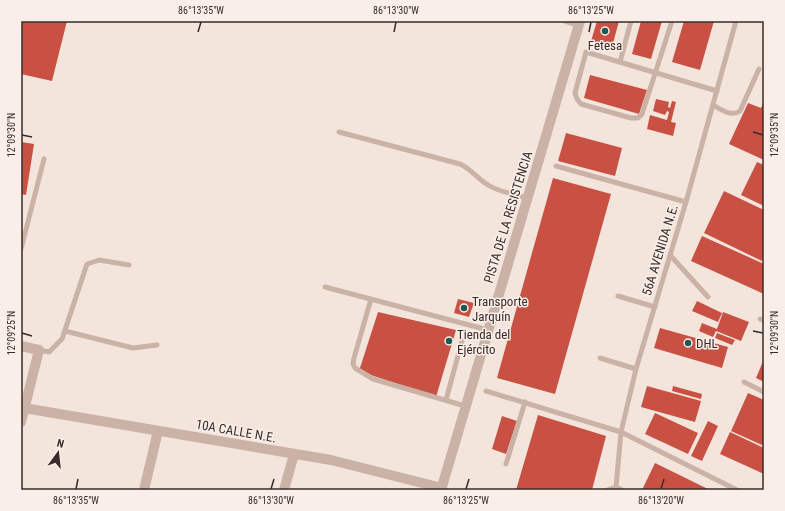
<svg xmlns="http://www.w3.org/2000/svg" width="785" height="511" viewBox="0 0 785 511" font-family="'Roboto Condensed',sans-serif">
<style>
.building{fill:#c95144}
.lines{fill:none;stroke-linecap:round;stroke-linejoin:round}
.service{stroke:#cbb2a7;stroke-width:5}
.minor{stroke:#cbb2a7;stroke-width:10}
.ticks{fill:none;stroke:#382b28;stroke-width:1.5}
.poi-dot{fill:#1c5a55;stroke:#faefe8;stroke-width:1.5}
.labels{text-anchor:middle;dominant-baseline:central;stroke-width:3;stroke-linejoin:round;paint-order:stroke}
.poi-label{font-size:13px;fill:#382b28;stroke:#faefe8;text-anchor:start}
.street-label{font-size:13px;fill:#382b28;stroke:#faefe8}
.neatline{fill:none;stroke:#382b28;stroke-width:1.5}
.ticks-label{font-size:10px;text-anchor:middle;fill:#382b28}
</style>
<rect width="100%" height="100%" fill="#f3e5dc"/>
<!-- building -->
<path class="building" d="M21,21H67L52,81L21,74Z
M597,21H619L612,47L591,41Z
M641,21H662L651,59L632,54Z
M684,21H714L700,70L672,62Z
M590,75L647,90L639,114L584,98Z
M656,99L669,102L668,107L670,108L672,101L676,102L671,122L676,123L673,136L647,129L650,115L667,120L669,112L667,111L665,115L653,111Z
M764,101V160L729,144L748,103L761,108Z
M566,133L622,148L615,176L558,161Z
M21,142L34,144L26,195L21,194Z
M757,162L764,165V206L741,195Z
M553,178L611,194L555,394L497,378Z
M724,191L764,210V256L762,261L704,233Z
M702,236L764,264V294L691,261Z
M458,299L474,303L469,317L454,313Z
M697,301L722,313L718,322L692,311Z
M378,312L456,330L436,397L359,371Z
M723,312L749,322L741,341L716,331L713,337L699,331L702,323L717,329Z
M660,328L728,347L722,368L654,348Z
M717,333L735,340L732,345L715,338Z
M764,359V382L756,378Z
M647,386L701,401L695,422L641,407Z
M673,386L702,394L701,399L672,391Z
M748,393L764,400V446L731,431Z
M655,413L698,433L688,454L645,434Z
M538,415L606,436L592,490H516Z
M502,416L517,421L506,454L492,449Z
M708,421L718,426L702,461L691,456Z
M730,432L764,448V474L720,454Z
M655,463L710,490H642Z"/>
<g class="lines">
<!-- service -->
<path class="service" d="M565,21L578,25
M672,21L642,114L638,118H631L581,104L577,99L575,93L586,52C630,65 674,78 717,91
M620,62L631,21
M713,105C722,110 731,117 740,111L759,69
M339,132L460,164C471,169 477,178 488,185C499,192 514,194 527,198
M556,166L686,202
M21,249L44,159
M670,255L708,297
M325,287L488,330
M618,296L655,307
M371,299L354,358L353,364L355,368L373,379L465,406
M760,319L764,320
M65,331L133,348L157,345
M39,350L49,352L62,339L87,264L99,260L129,265
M600,358L636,369
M744,382L764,392
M486,391L621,432L737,490
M446,400L462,341
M506,464L525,402
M616,487L621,432L636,369L686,202L736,21
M607,490L616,487L622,490"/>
<!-- minor -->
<path class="minor" d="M21,346L39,350L21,422
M24,408L331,460L442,488
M144,490L158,431
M284,490L294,454
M441,490L580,21"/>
</g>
<!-- ticks -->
<path class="ticks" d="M198,32L201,22M394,32L396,22M589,32L591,22M753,132L763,135M22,135L32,137M753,331L763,333M22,333L32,336M76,489L78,479M271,489L274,479M466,489L469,479M661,489L664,479"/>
<!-- markers -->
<g class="poi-dot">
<circle cx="605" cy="31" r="4"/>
<circle cx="464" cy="308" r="4"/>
<circle cx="449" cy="341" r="4"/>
<circle cx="688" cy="343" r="4"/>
</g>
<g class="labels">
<!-- poi labels -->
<g class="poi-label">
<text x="605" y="45" text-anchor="middle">Fetesa</text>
<text x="472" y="301">Transporte<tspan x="472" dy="15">Jarquín</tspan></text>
<text x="457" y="334">Tienda del<tspan x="457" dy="15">Ejército</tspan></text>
<text x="696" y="343">DHL</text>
</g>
<!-- street labels -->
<g class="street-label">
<text transform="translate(508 217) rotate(-73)">PISTA DE LA RESISTENCIA</text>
<text transform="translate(660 250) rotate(-73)">56A AVENIDA N.E.</text>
<text transform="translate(236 431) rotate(10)">10A CALLE N.E.</text>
</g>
</g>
<!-- border -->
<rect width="785" height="511" fill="none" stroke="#faefe8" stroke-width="44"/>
<!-- north arrow -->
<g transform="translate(58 453) rotate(15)" stroke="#faefe8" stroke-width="3" paint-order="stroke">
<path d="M0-3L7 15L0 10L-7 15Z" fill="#382b28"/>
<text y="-6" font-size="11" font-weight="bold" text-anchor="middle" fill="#382b28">N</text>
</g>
<rect x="22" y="22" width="741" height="467" class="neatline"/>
<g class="ticks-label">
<text x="201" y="14">86°13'35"W</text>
<text x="396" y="14">86°13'30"W</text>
<text x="591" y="14">86°13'25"W</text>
<text transform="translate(11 135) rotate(-90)" y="4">12°09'30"N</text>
<text transform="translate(774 135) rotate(-90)" y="4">12°09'35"N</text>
<text transform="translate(11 333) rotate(-90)" y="4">12°09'25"N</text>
<text transform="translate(774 333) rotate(-90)" y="4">12°09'30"N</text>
<text x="76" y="504">86°13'35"W</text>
<text x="271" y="504">86°13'30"W</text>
<text x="466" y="504">86°13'25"W</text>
<text x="661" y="504">86°13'20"W</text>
</g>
</svg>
